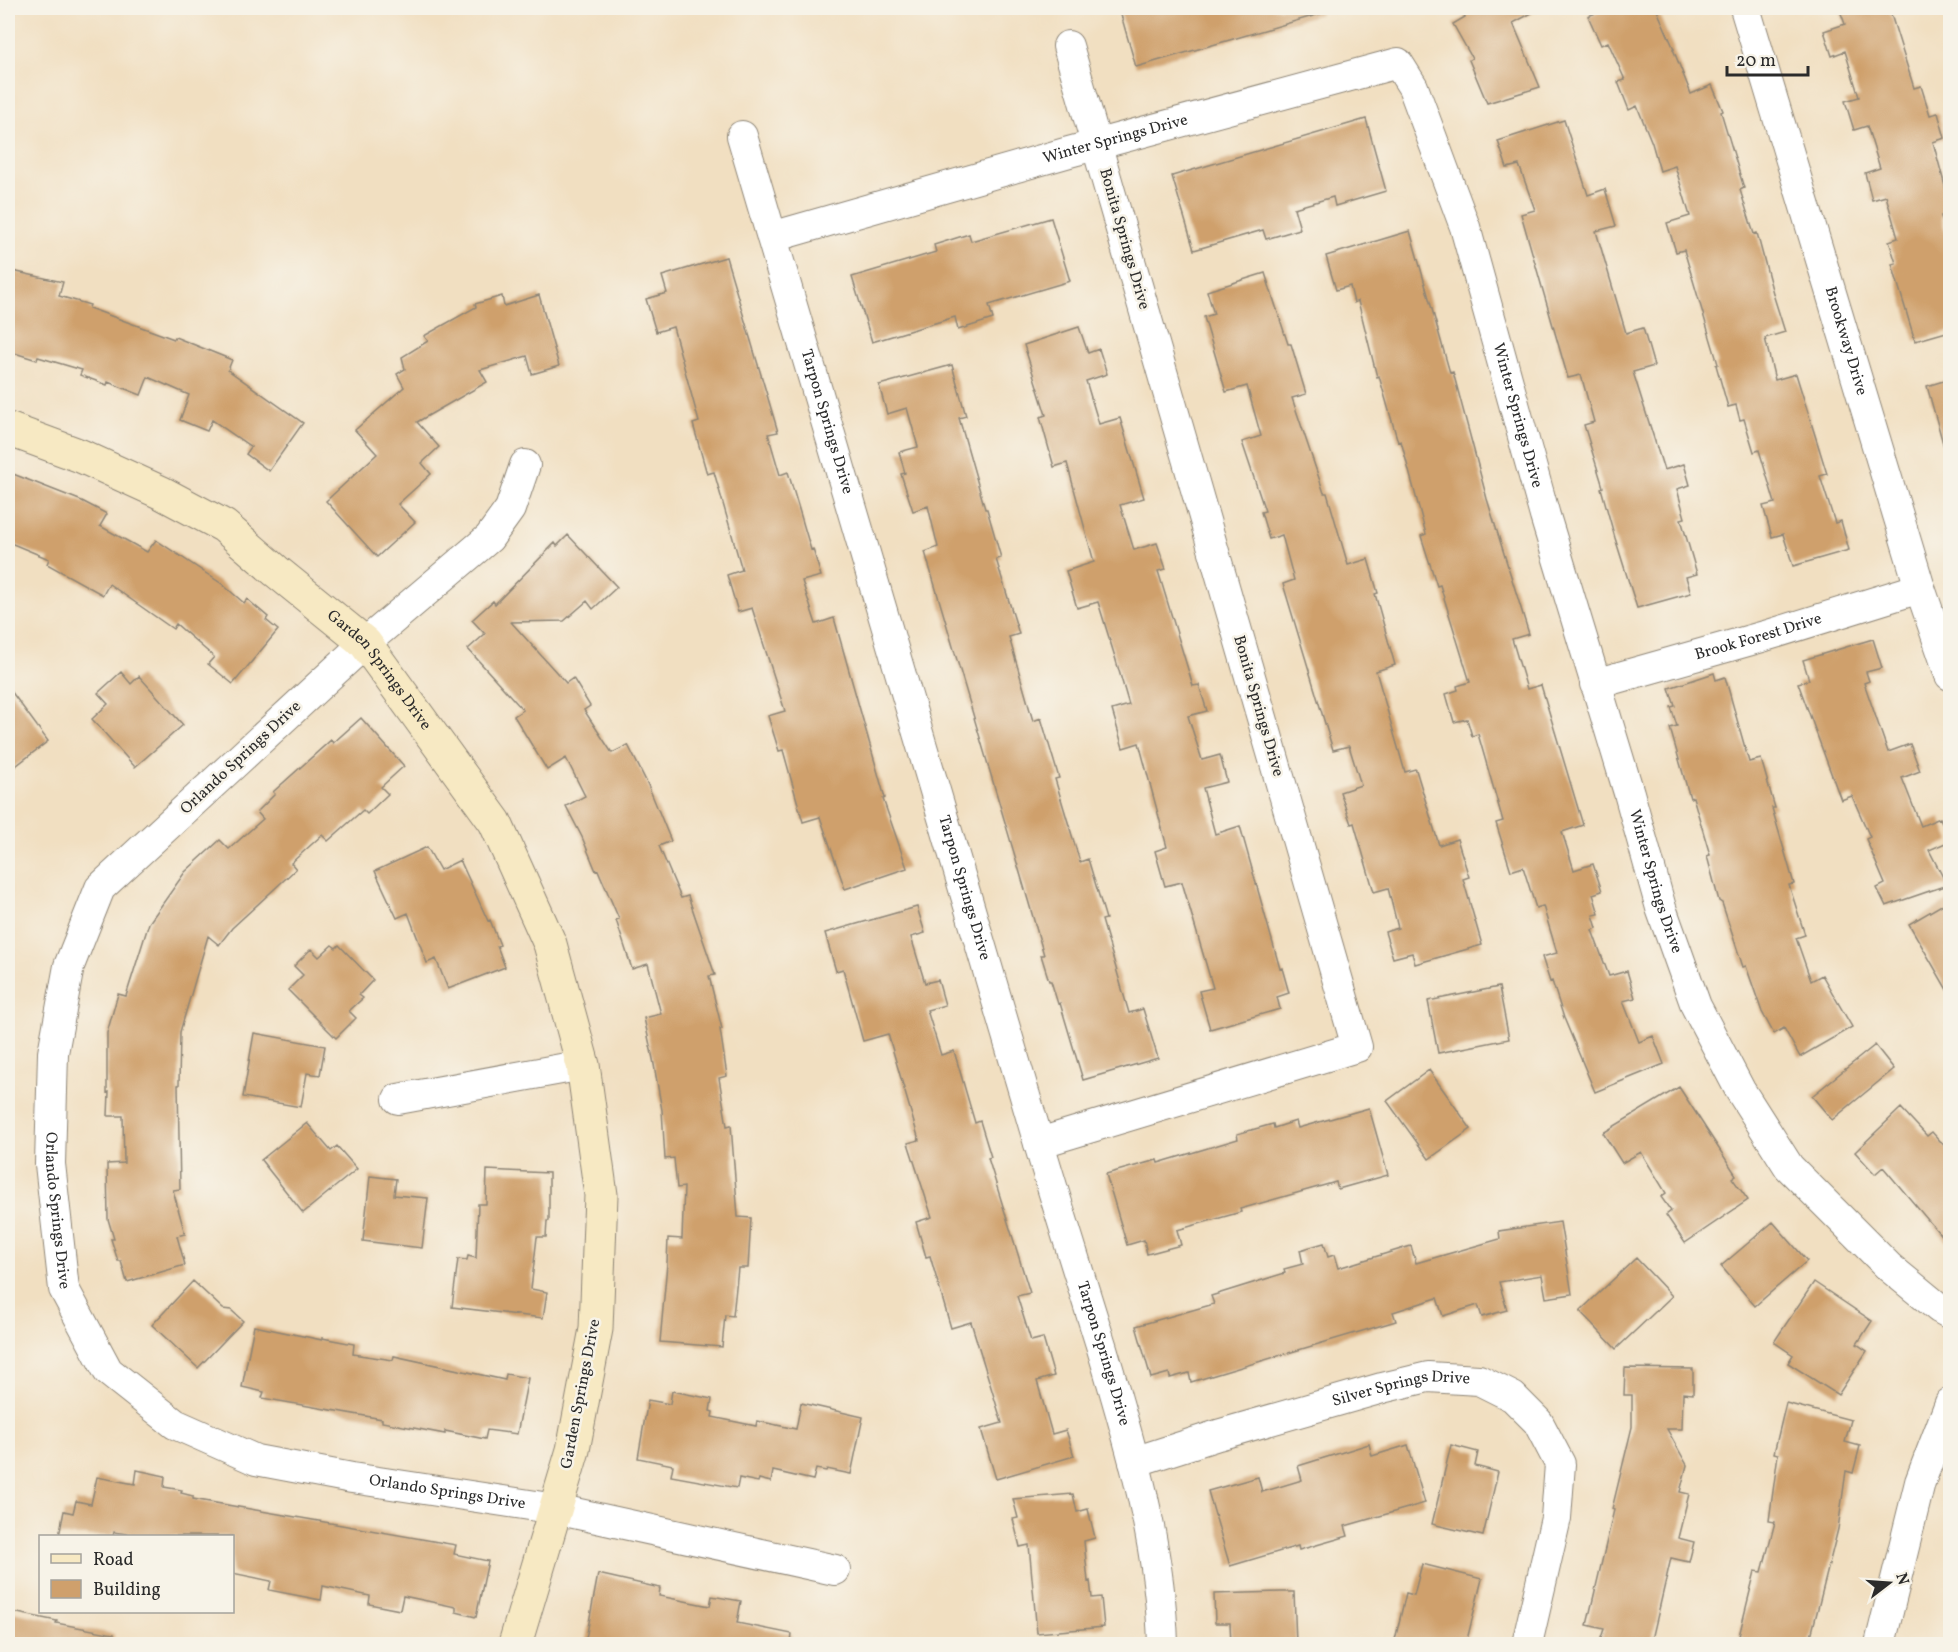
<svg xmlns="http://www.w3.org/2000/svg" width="1958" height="1652" viewBox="0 0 1958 1652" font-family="Vollkorn,serif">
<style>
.building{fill:#cfa06c}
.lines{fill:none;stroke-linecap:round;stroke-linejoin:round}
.street-casing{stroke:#8e8576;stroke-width:32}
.secondary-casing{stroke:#8e8576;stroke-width:35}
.street{stroke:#fff;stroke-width:30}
.secondary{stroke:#f7e9c3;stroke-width:33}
.labels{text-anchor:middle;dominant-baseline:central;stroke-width:5;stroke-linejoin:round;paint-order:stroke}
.street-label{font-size:16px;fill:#2b2b2b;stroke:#f7f3e8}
</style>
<rect width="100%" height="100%" fill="#f7f3e8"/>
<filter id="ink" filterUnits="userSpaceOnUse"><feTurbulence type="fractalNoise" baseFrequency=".0167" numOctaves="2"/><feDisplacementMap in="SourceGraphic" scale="12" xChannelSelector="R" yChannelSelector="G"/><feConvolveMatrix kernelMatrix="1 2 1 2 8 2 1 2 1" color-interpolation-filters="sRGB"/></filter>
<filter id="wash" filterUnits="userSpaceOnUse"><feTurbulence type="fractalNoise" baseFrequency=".008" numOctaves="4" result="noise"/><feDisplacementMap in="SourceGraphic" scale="24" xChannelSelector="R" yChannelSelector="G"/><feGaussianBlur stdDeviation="1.35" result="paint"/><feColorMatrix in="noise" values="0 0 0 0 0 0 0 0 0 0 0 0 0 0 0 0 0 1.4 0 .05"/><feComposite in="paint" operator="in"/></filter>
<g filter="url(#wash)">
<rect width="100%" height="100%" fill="#f1dfc1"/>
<g id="blocks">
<!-- building -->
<path class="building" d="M1119,8H1319L1320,14L1136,67Z
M1460,8H1541L1513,23L1540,87L1487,103L1469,60L1472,58L1453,24L1465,17Z
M1608,8H1656L1674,49H1673L1691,94L1712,85L1723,111L1721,112L1744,188L1740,190L1754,234L1757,233L1774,297L1785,332L1765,338L1775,380L1796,374L1827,474L1820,476L1835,523L1841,521L1849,550L1793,566L1783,534L1772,537L1763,506L1775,503L1759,450L1754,452L1744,419L1740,420L1736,405L1728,407L1716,365L1718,364L1684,250L1676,252L1667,223L1690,216L1675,166L1660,171L1652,143L1637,106L1629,110L1618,82L1625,80L1608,42L1601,45L1588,16Z
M1839,8H1889L1914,88L1921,86L1930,115L1938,113L1945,138L1933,142L1946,190L1950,188V213L1941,216L1950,249V331L1915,341L1892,264L1896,263L1889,241L1898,238L1886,196L1872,200L1865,173L1880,168L1867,126L1854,130L1845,101L1859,97L1845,51L1832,56L1824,31L1845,24Z
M1366,119L1386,191L1335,206L1333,197L1294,208L1300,229L1266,239L1263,230L1194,250L1172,176Z
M1564,120L1588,195L1605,189L1616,226L1596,231L1626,333L1643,328L1654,366L1633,372L1664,470L1684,464L1690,485L1677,489L1685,518L1681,519L1697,574L1686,577L1691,593L1637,608L1615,538L1601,488L1603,487L1584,425L1594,422L1581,375L1568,378L1521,214L1535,210L1519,165L1507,168L1498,141Z
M1051,218L1070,281L989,305L993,319L958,330L955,317L872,342L852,277L936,252L934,245L969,234L971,241Z
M1410,231L1450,373L1453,372L1487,499L1529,634L1512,639L1527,689L1541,685L1583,825L1562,832L1574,870L1593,864L1602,891L1593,894L1599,914L1593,915L1597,928L1592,930L1609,976L1627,971L1635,998L1623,1001L1639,1042L1653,1036L1664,1064L1595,1092L1564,1018L1552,981L1550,982L1542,957L1557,953L1543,906L1536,908L1523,867L1511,871L1496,823L1503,821L1478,734L1472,736L1467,719L1454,722L1446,694L1458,690L1457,686L1470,682L1440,585L1437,586L1421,536L1426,534L1401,441L1398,442L1379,376L1377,377L1358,301L1354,303L1350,286L1336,290L1326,256Z
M726,257L778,432L768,434L780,475L788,472L811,550L813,549L821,576L802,581L816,624L834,618L885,798L883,799L907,868L845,889L820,817L803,822L783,750L779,751L768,716L785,711L752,608L738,612L727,575L742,570L714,472L707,474L693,424L699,422L673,327L656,332L646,299L667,293L662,276Z
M8,270L63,282L59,296L90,305L89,308L174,339L175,337L232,360L228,370L303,423L269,471L246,454L251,447L212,420L207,431L180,420L189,395L148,377L141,395L108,382L107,385L80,375L82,370L38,357L37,360L8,351Z
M1265,273L1288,344H1291L1306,394L1292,398L1324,493H1327L1348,565L1368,559L1378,593L1375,594L1395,665L1376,671L1405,772L1415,769L1416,770L1439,845L1457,839L1469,877L1463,879L1482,945L1415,964L1412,953L1393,958L1385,932L1398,928L1388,888L1374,892L1354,823L1351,824L1340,792L1361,785L1349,746L1333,750L1283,584L1294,580L1282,535L1269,539L1261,512L1265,511L1242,442L1261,436L1247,386L1226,392L1204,317L1214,314L1207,291Z
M539,295L559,366L532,374L527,356L480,370L487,382L417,422L439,447L422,463L431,474L398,504L415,522L377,557L326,501L377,454L355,430L404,387L397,374L405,369L402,357L428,341L424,336L476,307L475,304L502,296L504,306Z
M1079,327L1088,353L1099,349L1107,374L1086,381L1099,424L1120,418L1144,498L1120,505L1134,550L1157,543L1166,569L1158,571L1193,686L1199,685L1207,711L1188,716L1202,760L1220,755L1227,782L1203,788L1215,834L1240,826L1280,969L1282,968L1289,993L1277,997L1280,1009L1210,1029L1199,991L1213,988L1182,882L1165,886L1155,851L1167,847L1139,743L1123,748L1112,710L1129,705L1115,657L1098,602L1077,608L1066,571L1094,562L1067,463L1054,467L1040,417L1046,415L1024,345Z
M952,365L966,416L959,418L985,509H987L1001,558L996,559L1019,634L1009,637L1033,721L1041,718L1059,778L1055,779L1080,862L1088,859L1106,919L1102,920L1129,1013L1143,1009L1158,1058L1083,1080L1060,1003L1058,1004L1051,981H1049L1041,955H1044L1028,900L925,552L938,547L928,506L913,511L901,474L905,473L899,452L918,447L907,408L887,414L879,385Z
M1950,379V446L1944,447L1927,386Z
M8,472L82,501L107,514L100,526L147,552L156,540L222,584L244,603L247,599L268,617L266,620L278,630L233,684L208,664L214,657L176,624L173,629L109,584L103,595L47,564L49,559L8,542Z
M568,535L617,587L593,609L587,601L564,621L511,622L566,683L573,678L590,706L584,710L612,753L628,745L648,785L671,841L659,846L681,898L688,896L715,975L709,976L722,1029H720L727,1076L719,1078L727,1126L731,1125L738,1217L751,1218L748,1268H738L733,1316L725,1315L722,1347L660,1342L667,1264L668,1238L682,1239L684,1187L677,1188L674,1158L665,1159L662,1110L653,1059L644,1018L661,1014L648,964L632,969L616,920L619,919L598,870L596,871L582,837L566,806L585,796L566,758L547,770L514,716L523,710L468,649L485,634L472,620L493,601L495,604L555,543L557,546Z
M1873,639L1882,668L1866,672L1869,681L1864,683L1888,752L1910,744L1920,771L1902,778L1921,826L1940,818L1950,841L1929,850L1947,885L1886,906L1877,888L1885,884L1866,839L1870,837L1852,796L1841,800L1798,683L1809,680L1803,660Z
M121,672L131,684L139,676L183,725L135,767L92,719L108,704L98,693Z
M1714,673L1716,680L1725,677L1749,762L1761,759L1775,808H1772L1794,884L1789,885L1805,935L1796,938L1811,981L1822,975L1852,1027L1800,1057L1784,1028L1774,1034L1762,1012L1746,966L1743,967L1722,903L1719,901L1707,856L1710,855L1693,797L1690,798L1670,728L1677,726L1671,707L1675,706L1669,688Z
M8,687L48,741L8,772Z
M361,718L404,766L381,787L388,794L367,814L363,810L328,841L322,835L291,863L296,869L232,928L219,945L208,936L180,1032L179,1085H178L180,1189L173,1190L185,1234L177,1236L185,1265L127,1282L121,1261H118L111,1239H114L108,1219L107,1164L124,1163L123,1116H108L109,1092L107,1093V1033L118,994L126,996L149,923L185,872L220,840L229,849L263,819L257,812L275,794L273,792L331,740L333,743Z
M427,847L440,870L460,860L488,921L490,920L500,945L497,946L505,967L448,989L436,959L427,963L408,913L397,918L375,871Z
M1950,900V995L1909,924Z
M917,907L925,933L911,937L925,983L938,980L945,1005L927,1010L941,1055L954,1051L975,1123L980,1121L991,1157L988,1158L1030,1293L1017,1296L1031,1341L1043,1338L1054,1376L1037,1381L1052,1434L1066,1430L1074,1456L996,1479L981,1429L1002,1423L971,1322L951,1328L930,1256L926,1257L916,1222L932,1217L908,1143L919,1140L888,1034L863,1041L843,969L836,971L825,933Z
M332,945L336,948L339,945L373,980L359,995L363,998L349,1011L356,1018L336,1038L288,990L303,975L294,966L311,949L319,957Z
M1499,987L1509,1039L1438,1053L1428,1001Z
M254,1033L325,1046L320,1075L307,1073L301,1107L243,1097Z
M1875,1045L1894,1069L1832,1120L1812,1096Z
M1429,1070L1471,1129L1429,1159L1387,1101Z
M1679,1087L1736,1175L1732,1178L1748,1200L1685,1243L1666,1215L1671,1211L1661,1197L1666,1193L1641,1152L1622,1163L1603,1133Z
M1369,1108L1388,1175L1338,1189L1336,1182L1240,1209L1241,1212L1177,1230L1181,1245L1147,1254L1144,1240L1127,1245L1106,1174L1157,1160L1158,1163L1238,1139L1237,1134L1273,1124L1274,1128L1296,1121L1298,1128Z
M1901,1108L1927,1136L1932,1132L1950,1152V1246L1883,1167L1875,1174L1855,1152Z
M307,1123L331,1151L337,1146L357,1169L303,1213L261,1160Z
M487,1170L549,1173V1221H547L546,1237H537L531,1289L547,1292L543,1318L452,1307L458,1259L467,1260L468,1256L476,1258L478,1204H486Z
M370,1176L396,1179L394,1195L428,1198L422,1248L363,1241Z
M1560,1222L1572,1294L1546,1298L1542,1275L1499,1282L1507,1310L1482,1317L1478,1305L1443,1316L1437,1298L1393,1312L1396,1321L1191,1382L1189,1373L1170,1378L1169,1373L1151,1378L1136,1326L1214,1304L1211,1296L1285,1273L1284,1269L1303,1264L1300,1250L1324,1243L1328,1257L1334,1255L1338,1268L1411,1246L1416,1263L1500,1239L1499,1231Z
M1773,1222L1807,1261L1755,1306L1721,1266Z
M1636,1258L1672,1296L1616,1349L1580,1311Z
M193,1281L223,1309L231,1310L243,1321L198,1368L152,1325Z
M1814,1282L1872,1321L1857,1344L1867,1351L1838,1395L1788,1363L1793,1355L1774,1342Z
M254,1326L322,1340V1338L354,1344L353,1354L393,1360L394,1356L505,1380L506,1374L528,1378L517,1434L487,1430L485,1439L445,1431V1434L382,1422V1419L262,1398L264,1392L242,1387Z
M1625,1368L1693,1369V1394L1683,1393L1682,1429H1667L1687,1465L1680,1492L1689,1494L1678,1538L1694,1542L1689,1562L1671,1558L1651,1644H1599L1604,1629L1587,1625L1614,1510L1612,1509L1632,1427V1395H1624Z
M672,1391L712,1399L710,1411L713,1412L712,1417L756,1426L757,1421L796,1429L801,1403L863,1417L851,1474L827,1469L826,1471L816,1469L813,1480L773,1471L771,1482L759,1479L758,1482L739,1478L737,1488L671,1476L673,1465L638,1458L648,1400L670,1404Z
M1786,1403L1851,1420L1845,1442L1860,1446L1853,1473L1846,1471L1838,1529L1809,1644H1742L1743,1637L1739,1636L1755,1571L1762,1572L1775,1522L1769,1521L1778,1454L1774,1453Z
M1369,1444L1372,1456L1408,1445L1425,1503L1345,1526L1348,1536L1299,1550L1298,1546L1230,1566L1208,1491L1258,1477L1262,1492L1302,1480L1298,1466Z
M1451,1445L1478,1452L1475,1466L1498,1472L1483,1536L1432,1524Z
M137,1470L165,1476L164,1487L182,1490L181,1493L193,1496V1499L456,1545L454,1554L488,1561L476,1617L456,1612V1607L403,1596L400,1610L369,1604L370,1596L323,1586L321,1600L269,1590L271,1581L232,1573V1536H139L114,1532L113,1536H59L64,1511L73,1513L76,1501L91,1504L97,1477L135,1484Z
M1073,1494L1077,1512L1088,1509L1095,1538L1084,1541L1088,1582L1090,1581L1092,1598L1101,1597L1104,1627L1037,1633L1029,1545L1020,1547L1013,1519L1018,1518L1013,1499Z
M1422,1564L1482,1579L1466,1644H1394L1406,1593L1414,1595Z
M598,1574L660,1588L659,1596L710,1606L712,1596L741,1601L737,1623L792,1634L791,1644H585Z
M1281,1592H1294L1296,1643L1231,1644L1230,1623H1215L1214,1594Z
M8,1611L57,1621L56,1623L114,1634L113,1644H8Z"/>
</g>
</g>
<g filter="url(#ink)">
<use href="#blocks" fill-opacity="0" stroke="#8e8576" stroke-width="1.5"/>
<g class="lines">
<defs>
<g id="street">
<path id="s1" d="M1745,8L1920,588L1950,675"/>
<path id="s2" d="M742,136C837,456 931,776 1025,1096C1049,1179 1075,1262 1101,1345C1130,1442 1160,1542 1163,1644"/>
<path id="s3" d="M772,237L1069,152L1398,63L1413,87L1465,227L1545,516L1629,793L1661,908L1696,1006L1740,1090L1789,1167L1889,1267L1939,1308L1950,1314"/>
<path id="s4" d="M525,465L510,509L489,538L365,643L100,888L69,966L53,1053L50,1164L64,1289L108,1371L175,1424L256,1460L352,1478L556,1509L835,1570"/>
<path id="s5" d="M1595,684L1765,636L1920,588"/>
<path d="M398,1099L583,1065"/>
<path d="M1039,1143L1357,1047L1068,46"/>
<path id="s6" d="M1134,1462L1218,1435L1382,1388L1428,1377L1479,1380L1513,1397L1538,1422L1560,1464L1556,1518L1527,1644"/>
<path d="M1880,1644L1920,1482L1950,1403"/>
</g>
<g id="secondary">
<path id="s7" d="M8,429L81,456L162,493L224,526L276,571L365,643L495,822L550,944L583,1065L601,1195L596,1329L573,1450L515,1644"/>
</g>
</defs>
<!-- street casing -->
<use href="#street" class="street-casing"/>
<!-- secondary casing -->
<use href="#secondary" class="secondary-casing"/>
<!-- street -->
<use href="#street" class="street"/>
<!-- secondary -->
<use href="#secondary" class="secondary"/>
</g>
</g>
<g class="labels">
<!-- street labels -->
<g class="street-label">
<text stroke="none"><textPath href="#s3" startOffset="357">Winter Springs Drive</textPath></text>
<text transform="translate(1124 239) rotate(74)">Bonita Springs Drive</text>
<text stroke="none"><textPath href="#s1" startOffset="348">Brookway Drive</textPath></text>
<text stroke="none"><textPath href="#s3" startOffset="1023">Winter Springs Drive</textPath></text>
<text stroke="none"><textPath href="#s2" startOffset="298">Tarpon Springs Drive</textPath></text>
<text stroke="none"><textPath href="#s5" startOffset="170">Brook Forest Drive</textPath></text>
<text stroke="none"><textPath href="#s7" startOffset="450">Garden Springs Drive</textPath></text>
<text transform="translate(1258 706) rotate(74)">Bonita Springs Drive</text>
<text transform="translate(241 758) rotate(-43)">Orlando Springs Drive</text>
<text stroke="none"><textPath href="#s3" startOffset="1509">Winter Springs Drive</textPath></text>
<text stroke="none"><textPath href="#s2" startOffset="784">Tarpon Springs Drive</textPath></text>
<text stroke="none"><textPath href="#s4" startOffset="936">Orlando Springs Drive</textPath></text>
<text stroke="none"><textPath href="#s2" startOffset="1270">Tarpon Springs Drive</textPath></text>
<text stroke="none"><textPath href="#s6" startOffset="278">Silver Springs Drive</textPath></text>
<text transform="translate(581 1394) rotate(-79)">Garden Springs Drive</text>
<text stroke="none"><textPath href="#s4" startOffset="1476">Orlando Springs Drive</textPath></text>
</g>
</g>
<!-- margin -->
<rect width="1958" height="1652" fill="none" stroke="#f7f3e8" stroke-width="30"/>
<!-- legend -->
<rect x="39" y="1535" width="195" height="78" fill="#f7f3e8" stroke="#a5a39c" stroke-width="1.5"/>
<rect x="51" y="1554" width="30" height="9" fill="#f7e9c3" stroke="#a5a39c" stroke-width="1.5"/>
<text x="93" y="1565" font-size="18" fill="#2b2b2b">Road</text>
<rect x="51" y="1580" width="30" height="18" fill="#cfa06c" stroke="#a5a39c" stroke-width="1.5"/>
<text x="93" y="1595" font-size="18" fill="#2b2b2b">Building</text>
<!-- north arrow -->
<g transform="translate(1889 1583) rotate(73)" stroke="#f7f3e8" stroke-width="4.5" paint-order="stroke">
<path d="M0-4.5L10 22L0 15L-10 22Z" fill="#2b2b2b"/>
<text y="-9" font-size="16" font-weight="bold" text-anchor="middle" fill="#2b2b2b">N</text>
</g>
<!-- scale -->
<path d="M1727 66v9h81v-9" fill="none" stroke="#2b2b2b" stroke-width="3"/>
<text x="1736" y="66" font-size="18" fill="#2b2b2b" stroke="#f7f3e8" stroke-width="4.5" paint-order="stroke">20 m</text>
</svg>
